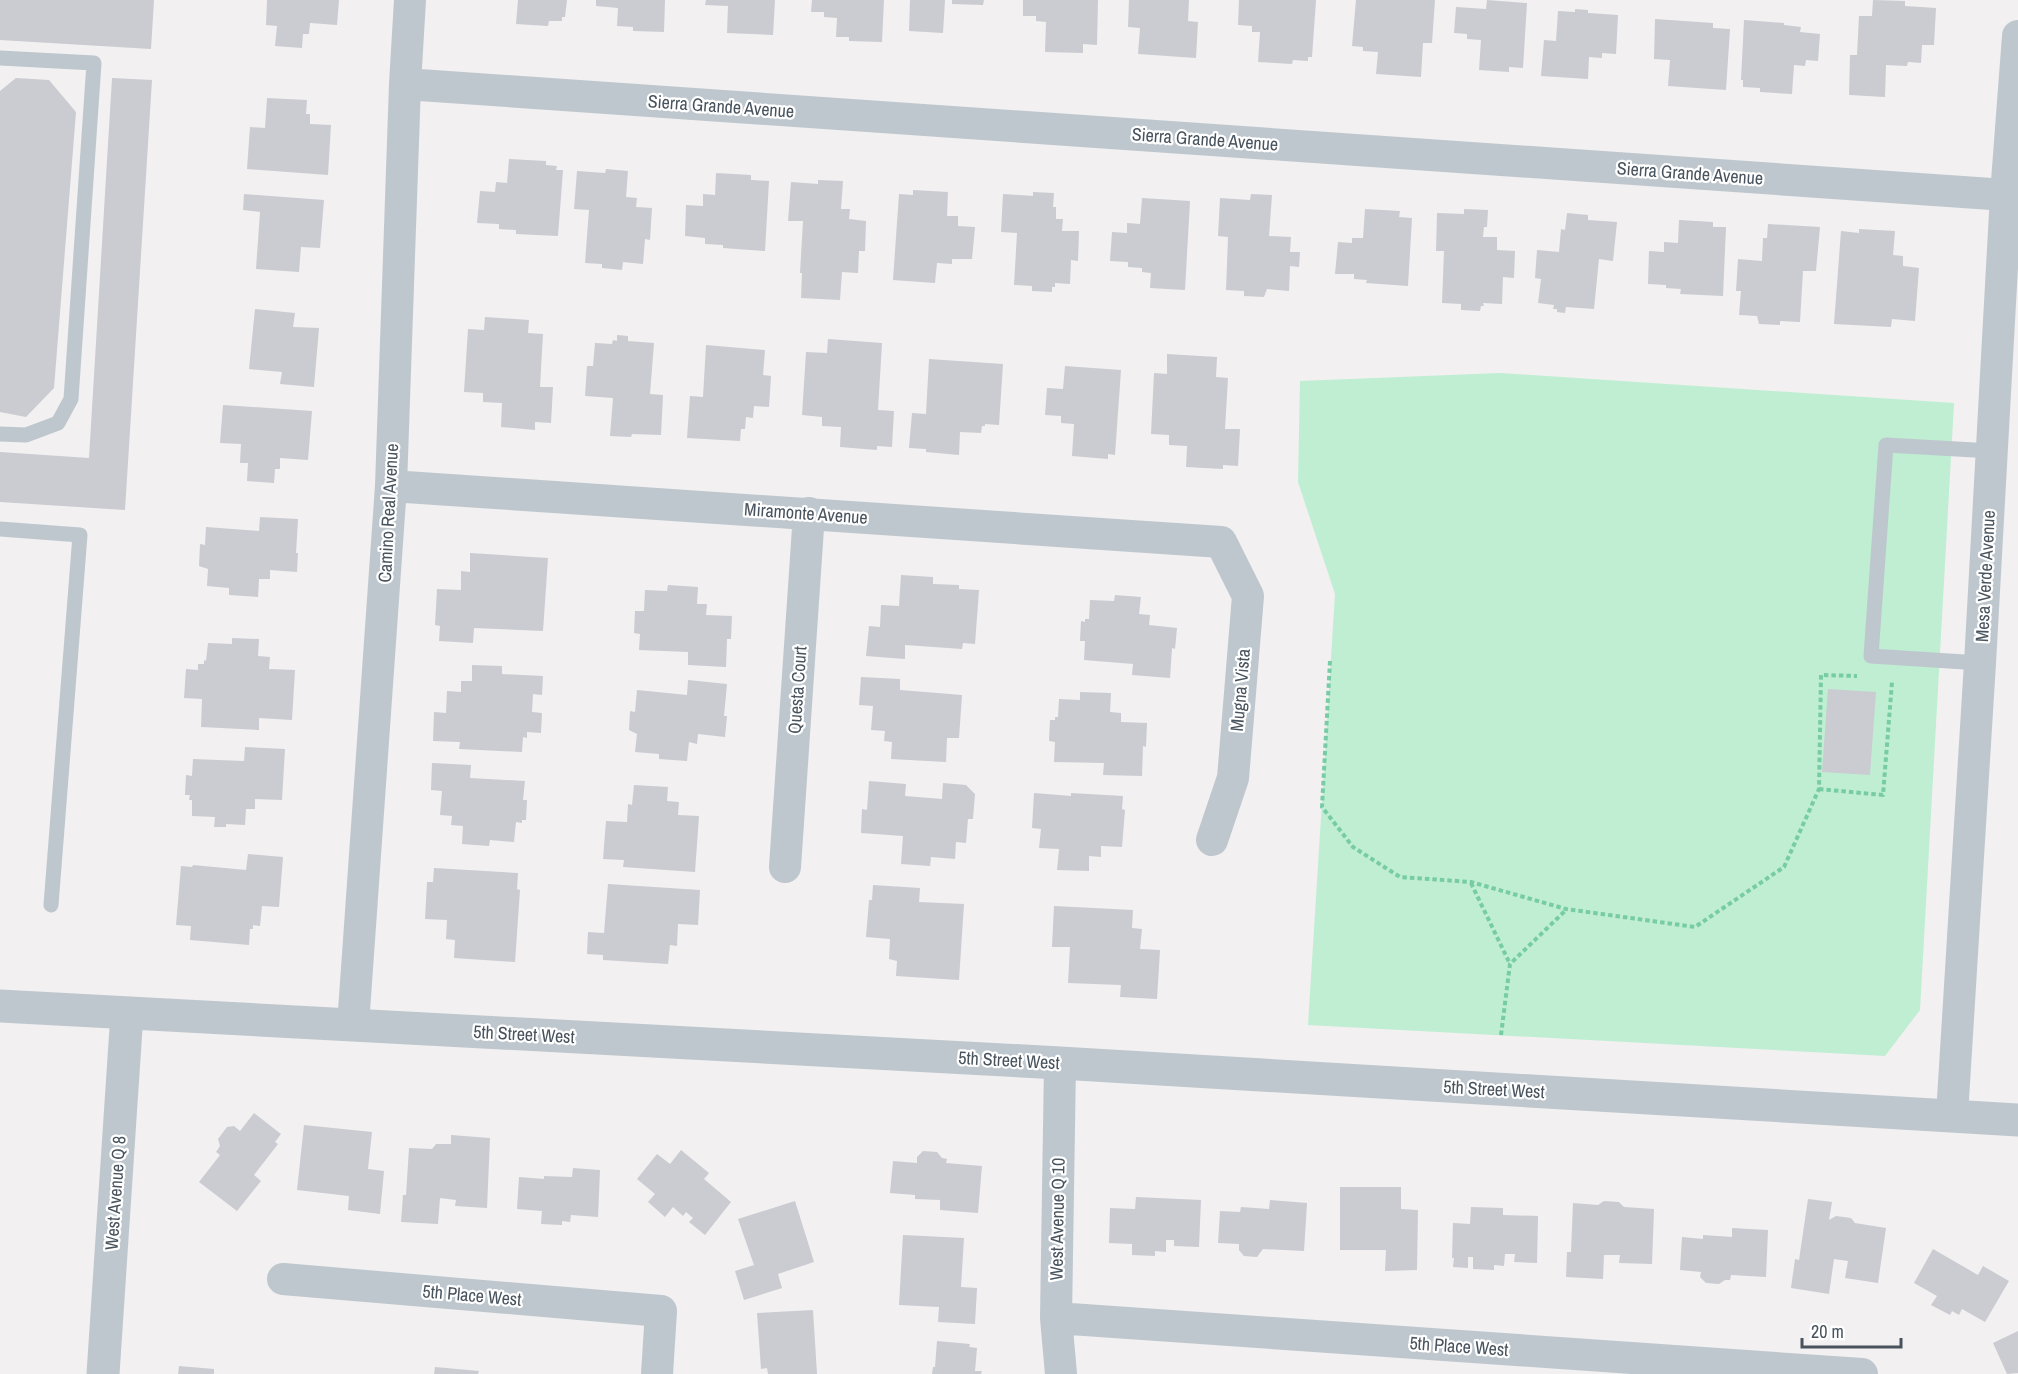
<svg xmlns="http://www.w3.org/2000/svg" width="2018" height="1374" viewBox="0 0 2018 1374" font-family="'Archivo Narrow',sans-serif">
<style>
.green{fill:#bfeed3}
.building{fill:#caccd2}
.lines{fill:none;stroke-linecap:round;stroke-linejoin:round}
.path{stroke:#78cca5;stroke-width:4;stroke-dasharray:4.5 3;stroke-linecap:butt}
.service{stroke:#bec7ce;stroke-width:15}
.minor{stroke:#bec7ce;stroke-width:32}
.tertiary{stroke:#bec7ce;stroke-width:33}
.labels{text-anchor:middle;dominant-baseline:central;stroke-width:4.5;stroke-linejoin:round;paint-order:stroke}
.street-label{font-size:18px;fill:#48535d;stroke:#fff}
</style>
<rect width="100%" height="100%" fill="#f2f0f0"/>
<!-- green -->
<path class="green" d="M1500,373L1954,403L1920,1010L1885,1056L1308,1025L1335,594L1298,482L1300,381Z"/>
<!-- building -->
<path class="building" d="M0,0H154L151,49L0,40Z
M267,0H339L337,25L310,23L309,34H303L302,48L275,46L277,26L266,25Z
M518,0H567L565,17H562V21H549L548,26L516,24Z
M596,0H665L664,32L633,31V27L617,26L618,8L596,6Z
M706,0H775L773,35L727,33L728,6L705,5Z
M812,0H884L882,42L849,41V37H836L837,18L824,17V12H811Z
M910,0H945L943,33L909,31Z
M952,0H984L983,5L952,4Z
M1023,0H1098L1097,45L1083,44V53L1045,52L1046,22L1036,21V16H1023Z
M1129,0H1189L1188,21L1198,22L1196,58L1138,54L1140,28L1128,27Z
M1239,0H1316L1312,57H1308V61L1293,60L1292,64L1258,62L1260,32H1252V26L1238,25Z
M1356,0H1435L1432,43H1423L1421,77L1376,74L1378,52L1363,51V47L1352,46Z
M1487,0L1527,3L1523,68L1509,67V72L1479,70L1481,40L1467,39V34L1454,33L1456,7L1486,9Z
M1873,0L1905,1V6L1936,8L1934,45H1922L1921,63L1908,62L1907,66L1886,65L1885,97L1849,95L1850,55H1857L1859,16H1872Z
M1575,9L1588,10V13L1618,15L1616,54L1602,53V58L1589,57L1588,79L1541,76L1544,40L1556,41L1558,11L1575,12Z
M1655,19L1713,23V28L1730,29L1726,90L1668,86L1670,60L1654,59Z
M1744,20L1784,23V25L1801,27L1800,32L1820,34L1818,61L1806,60L1805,66L1794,65L1792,94L1760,92V88L1743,87V80H1741Z
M16,78L49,80L76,112L54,388L26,417L0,412V91Z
M112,78L152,80L125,510L0,502V452L89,458Z
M267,98L307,100L306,114H310V124L331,125L328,175L247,169L250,127L265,128Z
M509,159L546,161V165L557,166L556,170H563L558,236L516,234V230L499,229V224L477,223L480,191L495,192L496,182L507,183Z
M606,169L628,171L626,197L637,198L636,207L652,208L650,240L645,239L643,264L623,262L622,270L602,268V264L585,263L589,210L574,209L577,171L605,173Z
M716,173L751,175V180L769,181L765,251L723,248V245L705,244V238L685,236L686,205L703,206V194L715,195Z
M818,180L843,181L841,209H850L849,219L866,221L865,251H859L858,273L842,272L840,300L801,298L802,273H800L803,221H788L791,182L818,184Z
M913,190L948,192L947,216H958V226L975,227L972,259H952V264L937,263L935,283L893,280L899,194L913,195Z
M1033,192L1054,193L1053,207H1056V219H1063L1062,231H1079L1078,261L1071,260L1070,284L1055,283V287H1052V292L1032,291V286L1014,285L1017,233L1001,232L1003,194L1033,196Z
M244,194L324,200L320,248L301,247L299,272L256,269L260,212L243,210Z
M1251,194L1272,195L1269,236L1291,237L1290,252H1300L1299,267L1290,266L1289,291L1267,289L1264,297L1244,296V291L1226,290L1228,237L1218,236L1220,198L1250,200Z
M1142,198L1190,201L1185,290L1150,288L1151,273L1142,272V268L1128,267V262L1110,261L1112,232L1127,233V223L1140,224Z
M1365,209L1400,211L1399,217L1412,218L1408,286L1366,283L1367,280L1354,279V274H1335L1338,242L1352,243V238H1363Z
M1464,209L1488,210L1487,227H1484L1483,237H1497V250L1515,251L1514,278L1503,277L1502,304L1483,303L1484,306H1481L1480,311L1461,310V304L1442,303L1444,251H1436L1437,213L1464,214Z
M1567,213L1588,215V220L1617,222L1613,261L1599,259L1594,309L1566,307L1565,313L1557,312V309H1553L1554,305L1538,303L1541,279L1535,278L1537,250L1559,252L1561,229L1565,230Z
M1679,220L1713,222V227H1726L1723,296L1680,294L1681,289L1666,288V285L1648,284L1649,251L1664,252V242L1678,243Z
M1768,224L1820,227L1816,271H1803L1800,322L1780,321V325L1759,324L1757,316L1739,315L1741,291H1736L1738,259L1762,261L1763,238H1767Z
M1859,229L1895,231L1893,255L1903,256V266L1919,268L1915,321L1892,319L1891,327L1834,324L1841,231L1859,233Z
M255,309L295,313L293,327L319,328L314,387L280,384L282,372L249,369Z
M485,317L529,320L528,333L543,334L540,387H553L551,423L535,422V430L501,427L502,403L483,402V393L464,392L468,329L484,330Z
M617,335L628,336V341L654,343L650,394L663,395L661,435L632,434L631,437L610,436L613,398L585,396L587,366H593L595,343L612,344L613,340L617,341Z
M828,339L882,343L878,410L894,411L892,447L877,446V450L840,447L841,427L822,426V417L802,415L806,352L827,353Z
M706,345L765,350L763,375L771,376L769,407L754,406L753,418L746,417L745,429H741L740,441L687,438L690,396L703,397Z
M1167,354L1217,357L1216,377L1228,378L1225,429H1240L1238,466L1223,465V469L1186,467L1187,446L1169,445V435L1151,434L1154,373L1167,374Z
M929,359L1003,364L999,425L985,424V426H982L981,433L960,432L959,455L926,452V449L909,448L912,413L926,414Z
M1065,366L1121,370L1115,455L1108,454V459L1072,456L1074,424L1061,423V416L1045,415L1047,388L1063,389Z
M223,405L312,411L308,460L280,458V469H275L274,483L247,481L248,463H240L241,444L220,443Z
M260,517L298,519L296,553H298L297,572L270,570V579H259L258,597L229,595V588L207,586L208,569L199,566L200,544L205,545L206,527L259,531Z
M470,553L548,558L543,631L474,628L473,643L439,641L440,626L435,625L437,589L461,590V571L470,572Z
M901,575L933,577V584L959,585V589L979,590L975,644L963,643L962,649L905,645V659L866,656L869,626L880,627L881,605L899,606Z
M668,585L698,587L697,604H707L706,615L732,616L731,639H727L726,667L688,665V652L639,650L640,634L634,633L635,611H644L645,590L667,591Z
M1115,595L1141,597L1139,614L1150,615L1149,625L1177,628L1175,649L1172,648L1170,678L1132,675L1133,664L1084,660L1085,641H1080L1081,621L1085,622V619H1089L1090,600L1114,601Z
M232,638L259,639L258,656L270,657L269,669L295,670L292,720L259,718V730L201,727L202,699L184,698L186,669L198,670V664H204V660L206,661L208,643L232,644Z
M472,665L502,666V674L543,676L542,695L533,694L532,712L542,713L541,733L527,732V738L523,737L522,752L459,749L460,742L433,741L434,712L446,713L447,691L461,692V681H472Z
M861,677L900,679V690L962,695L959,738H947L946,762L891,759L892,742L884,741L885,731L871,730L873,706L859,705Z
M688,680L727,684L724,716H727L725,737L698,734L697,744L689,742L687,761L659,759V754L635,752L637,734L629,730L630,711L635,712L637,690L687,695Z
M1828,689L1876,692L1870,775L1822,772Z
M1080,692L1111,693L1110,712L1121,713V722L1147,723L1146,747L1143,746L1142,776L1103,775L1104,763L1054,762L1055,742L1049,741L1050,720H1055V717H1058L1059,699L1080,700Z
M245,747L285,749L282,800L255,799V809H246L245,825L226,824V827H214L215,817L192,816V800H189L190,795H185L186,775L192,776L193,759L244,761Z
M432,763L471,765L470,778L525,781L523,800H527L526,820H522V823L516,822L514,842L490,840L489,846L462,844L463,826L451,825L452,816L440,815L442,791L431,790Z
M869,781L906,784L905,796L942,799L943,783L966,785L975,794L973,819H968L966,843L956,842L955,859L931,857L930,866L901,864L903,836L861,833L862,809L867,810Z
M634,785L668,787L667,801L679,802L678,815L699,816L695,872L623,867L624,860L603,859L606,821L627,822L628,804L632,805Z
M1034,793L1071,796V793L1123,796L1122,809L1125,810L1122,847L1101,846V857L1089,856V871L1057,870L1059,849L1039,848L1041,829L1032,828Z
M248,854L283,857L279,907L262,906L260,926L253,925V929H250L249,945L190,940L191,926L176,925L181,866L192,867L193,865L246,870Z
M434,868L518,873L517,889L520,890L515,962L454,958L455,940L446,939L447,920L425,919L427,882H433Z
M608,884L700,890L698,925L678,924L677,946L670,945L668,964L603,960V955L587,954L588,932L604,933Z
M873,885L920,888L919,902L964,904L959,980L896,976L897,961L889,959L890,939L866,937L869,900H872Z
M1054,906L1133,910L1132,928L1142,929L1140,949L1160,950L1157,999L1120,997L1121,985L1068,983L1070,947H1052Z
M254,1113L281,1134L275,1142L278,1144L254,1175L261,1181L237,1211L199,1182L220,1155L216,1152L220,1146L218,1139L227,1127L234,1126L240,1131Z
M304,1125L372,1132L368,1169L384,1171L380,1214L348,1210L349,1196L297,1190Z
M451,1135L490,1138L487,1208L455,1206L456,1200L440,1198L438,1224L401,1222L403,1195H406L409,1148L432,1149L436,1144H451Z
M681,1150L709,1173L704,1179L731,1202L705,1235L689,1222L693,1218L686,1212L683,1216L673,1207L665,1217L648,1202L655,1194L637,1179L657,1154L670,1164Z
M923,1151L937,1152L942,1158L947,1159L946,1163L982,1166L978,1213L940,1210V1200L915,1199V1195L890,1193L893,1161L917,1163V1157Z
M573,1168L600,1170L598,1217L571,1215L570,1222L562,1221V1225L541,1224L542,1211L517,1209L519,1177L544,1179V1176L572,1177Z
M1340,1187H1401V1209L1418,1210L1417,1270L1385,1271L1386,1250H1340Z
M1136,1197L1201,1200L1199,1247L1174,1246V1240H1166V1252L1155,1251V1256L1132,1255V1244L1109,1243L1110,1208L1135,1209Z
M1808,1199L1832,1202L1829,1220L1836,1216L1851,1218L1855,1223L1886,1228L1878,1283L1845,1278L1848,1261L1834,1259L1829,1294L1791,1288L1795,1259L1799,1260Z
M1270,1200L1307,1203L1304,1251L1263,1249L1257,1257L1244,1256L1239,1250V1244L1218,1243L1220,1211L1240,1212L1241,1207L1269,1209Z
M795,1201L814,1262L778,1274L782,1288L744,1300L735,1271L754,1265L738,1219Z
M1604,1201L1619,1202L1624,1207L1654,1209L1652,1264L1619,1263L1620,1255H1604L1603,1279L1566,1277L1567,1252H1571L1573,1203L1598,1205Z
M1471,1207L1503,1208V1215L1538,1216L1537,1263L1514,1262L1515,1254H1505L1504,1266L1494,1265V1270L1473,1269V1257H1468V1268L1453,1267L1454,1258H1452L1453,1223L1470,1224Z
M1732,1228L1768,1230L1766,1277L1731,1275L1730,1280H1725L1719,1284L1706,1283L1700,1277L1701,1272L1680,1270L1682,1237L1703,1239V1235L1732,1237Z
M903,1235L964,1238L961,1287L977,1288L975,1324L938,1322L939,1307L899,1305Z
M1933,1249L1978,1275L1983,1266L2009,1281L1985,1322L1962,1309L1959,1315L1952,1311L1950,1315L1931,1305L1937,1296L1914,1283Z
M813,1310L817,1374H768L767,1368L761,1369L757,1313Z
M2018,1331V1373L2007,1374L1993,1343Z
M937,1341L970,1344L969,1347L977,1348L975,1371H982L981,1374H932L933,1367H935Z
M179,1366L214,1369V1374H178Z
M435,1367L479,1371L478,1374H434Z"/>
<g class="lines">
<!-- path -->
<path class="path" d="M1330,661L1322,807L1353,847L1400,877L1471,882L1566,909L1695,927L1784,867L1819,789L1821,675L1857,676
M1819,789L1883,795L1892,682
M1471,883L1510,964
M1501,1035L1510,964L1566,910"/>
<!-- service -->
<path class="service" d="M0,58L94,63L71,399L58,423L26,435L0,434
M0,529L80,535L51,905
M1980,663L1871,656L1886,445L1992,451"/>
<!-- minor -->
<path class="minor" d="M405,84L2006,195
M391,486L1221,542L1248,596L1233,778L1212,840
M785,867L809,513
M353,1025L391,486L405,84L410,0
M1060,1063L1056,1318L1061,1374
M1952,1115L1980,663L2006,195L2018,36
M283,1279L661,1311L657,1374
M1056,1318L1862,1374"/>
<!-- tertiary -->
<path class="tertiary" d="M0,1006L1060,1063L2018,1120
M103,1374L127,1013"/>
</g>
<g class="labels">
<!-- street labels -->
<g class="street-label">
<text transform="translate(721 106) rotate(4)">Sierra Grande Avenue</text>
<text transform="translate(1205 139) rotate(4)">Sierra Grande Avenue</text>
<text transform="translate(1690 173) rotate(4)">Sierra Grande Avenue</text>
<text transform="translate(388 513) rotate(-87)">Camino Real Avenue</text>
<text transform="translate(806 513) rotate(4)">Miramonte Avenue</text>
<text transform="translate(1985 576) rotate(-87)">Mesa Verde Avenue</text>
<text transform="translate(797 690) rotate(-86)">Questa Court</text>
<text transform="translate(1240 690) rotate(-85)">Mugna Vista</text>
<text transform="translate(524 1034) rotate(3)">5th Street West</text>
<text transform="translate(1009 1060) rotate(3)">5th Street West</text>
<text transform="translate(1494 1089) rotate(3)">5th Street West</text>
<text transform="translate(115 1193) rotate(-86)">West Avenue Q 8</text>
<text transform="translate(1057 1219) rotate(-89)">West Avenue Q 10</text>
<text transform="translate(472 1295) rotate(5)">5th Place West</text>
<text transform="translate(1459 1346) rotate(4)">5th Place West</text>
</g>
</g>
<!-- scale -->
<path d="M1802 1338v9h99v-9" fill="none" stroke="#48535d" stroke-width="3"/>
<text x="1811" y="1338" font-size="18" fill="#48535d" stroke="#ffffff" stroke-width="4.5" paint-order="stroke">20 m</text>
</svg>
